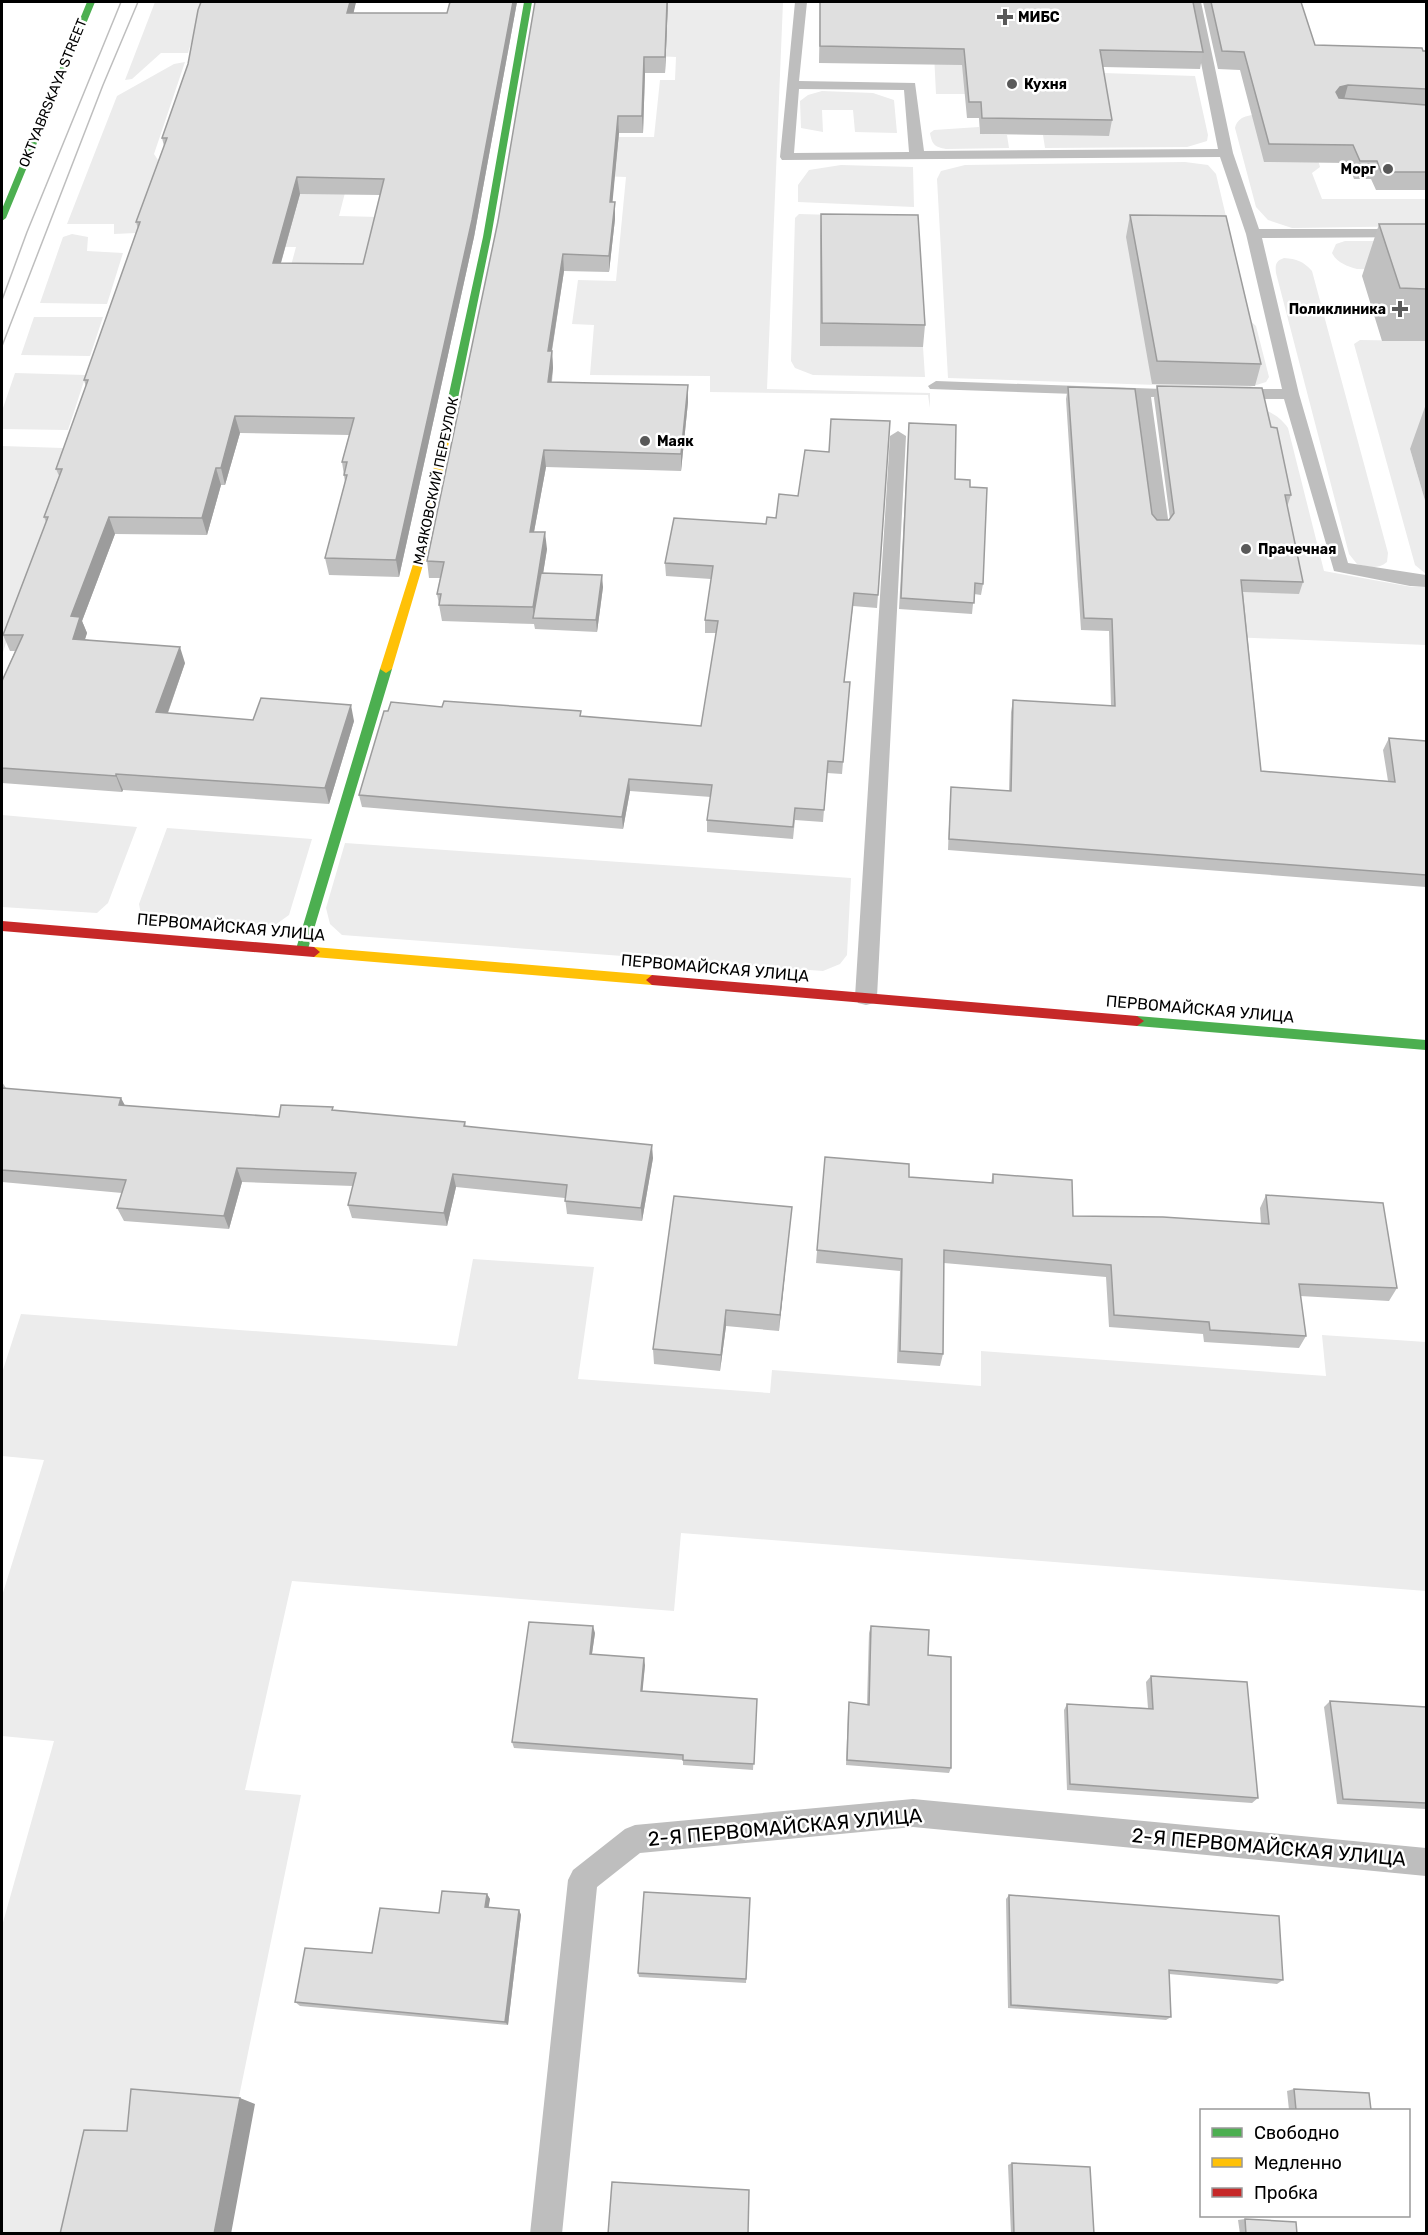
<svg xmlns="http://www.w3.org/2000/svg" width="1428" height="2235" viewBox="0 0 1428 2235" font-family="Rubik,sans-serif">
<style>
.green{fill:#ececec}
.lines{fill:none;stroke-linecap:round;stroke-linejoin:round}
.lane{fill:#bebebe;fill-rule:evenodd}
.fast{fill:#4caf50;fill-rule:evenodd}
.slow{fill:#ffc107;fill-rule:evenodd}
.jam{fill:#c62828;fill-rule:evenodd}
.tram{stroke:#bebebe;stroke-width:1.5}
.wall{fill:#c0c0c0;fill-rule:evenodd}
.shaded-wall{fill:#9c9c9c}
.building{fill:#dfdfdf;stroke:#9c9c9c;stroke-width:1.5;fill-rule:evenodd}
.poi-dot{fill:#595959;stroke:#fff;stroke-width:2}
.labels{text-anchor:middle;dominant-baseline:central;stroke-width:5;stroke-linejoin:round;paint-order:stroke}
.far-poi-label{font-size:14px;font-weight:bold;fill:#000;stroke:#fff;text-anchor:start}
.far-street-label{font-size:14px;fill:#000;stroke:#fff}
.street-label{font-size:16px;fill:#000;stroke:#fff}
.near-street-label{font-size:20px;fill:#000;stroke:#fff}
</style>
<rect width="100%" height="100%" fill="#fff"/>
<!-- green -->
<path class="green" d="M155,2H204L188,53H161L132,79L125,80Z
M598,2H783L767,389L930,393V408L928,395L710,392V376L590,375L594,325L572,324L578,280L616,281L626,177L600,176L604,137H654L660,80H675L676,57L655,56Z
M933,33L970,34L976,94H936Z
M185,62L154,154L158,160L136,233L114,234V224H67L117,96L174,64Z
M1103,73L1195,76L1208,135L1207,141L1187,147L1045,148L1043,135L1109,136Z
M822,91L873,93L894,100L897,133L855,132L853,110H822L823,132L801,128L800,101L808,95Z
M1263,114L1310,133L1320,167L1312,173L1322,199H1426V226L1292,228L1268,220L1256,207L1235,128C1238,115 1251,115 1263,114Z
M979,127L980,134L1007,135L1009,148L946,149C935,147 932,145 930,133L934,130Z
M1185,162L1208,165L1216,174L1242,284L1238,287L1246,317L1256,326L1269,377L1266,382L1247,388L948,378L937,179L941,171L965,165Z
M841,165L913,167L914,207L798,202V185L809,170Z
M255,183L347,185L339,216L379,217L363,274L289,273L296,247L193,246Z
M799,214L870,216L821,346L923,347L925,377L813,375L795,368L791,361L795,218Z
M72,234L88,237L87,251L123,253L107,304L40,303L63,237Z
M1345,241H1426V271L1357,269C1347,266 1337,263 1332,253L1336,244Z
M1284,258C1297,259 1303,261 1312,271L1388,553L1387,562C1377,570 1369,567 1357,564L1349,554L1276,273C1275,264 1276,261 1284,258Z
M34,317H103L90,356L21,355Z
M1360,340L1426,341V449H1410L1426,504V574L1415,565L1354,344Z
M15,373L86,375L68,430L2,429V411Z
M1247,404C1264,409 1278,413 1288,428L1324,571L1412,587H1426V645L1158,634L1153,591L1078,588L1075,535L1165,545Z
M2,446L63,448L55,496L2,655Z
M2,815L137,827L108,903L97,913L2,907Z
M167,828L312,839L289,915L275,925L141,915L139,904Z
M345,843L851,878L847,955L840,964L823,971L342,935L330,924L326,908Z
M473,1259L594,1267L578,1379L770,1393L772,1370L981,1386V1351L1326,1376L1322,1335L1426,1342V1591L681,1533L674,1611L292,1581L245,1790L301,1795L211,2233L2,2234V1926L54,1741L2,1736V1596L44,1460L2,1456V1373L21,1314L457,1346Z"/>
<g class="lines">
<!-- lane -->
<path class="lane" d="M795,2H807L799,81L915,83L924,151L1218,149L1189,2H1201L1233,153L1259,229H1426V237L1262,238L1299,394L1348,563L1426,575V587L1410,586L1334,571L1284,399H1233L1225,394L1233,389H1282L1246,234L1220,157L782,160L780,157ZM799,89L904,90L909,152L794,153Z
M936,381L1191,390L1193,393L1191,396L1151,397L1169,526L1166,530H1154L1151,526L1134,396L930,389L928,386Z
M898,431L906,436L877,997L874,1003L866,1005L858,1003L855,997L890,436Z
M913,1799L1426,1848V1876L913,1827L640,1853L597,1887L562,2234H530L568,1880L573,1870L625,1829L635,1825Z"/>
<!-- fast -->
<path class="fast" d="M87,2H95L6,218L2,221V209Z
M524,2H532L491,237L457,403L452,406L447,403L483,237Z
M386,665L392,669L308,949L302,954L296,949L380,669Z
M1137,1016L1426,1040V1050L1137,1026L1130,1021Z"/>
<!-- slow -->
<path class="slow" d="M452,400L457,403L425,558L392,669L386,673L380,669L415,558L447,403Z
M314,947L652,975L658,980L652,985L314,957L308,952Z"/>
<!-- jam -->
<path class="jam" d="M2,921L314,947L320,952L314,957L2,931Z
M652,975L1137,1016L1144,1021L1137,1026L652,985L646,980Z"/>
<!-- tram -->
<path class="tram" d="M2,300L27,232L121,2
M2,346L103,85L138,2"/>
</g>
<!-- wall -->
<path class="wall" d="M201,2H356L353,13H447L450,2H517L474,237L399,577L329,575L325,558L345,482L342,462L349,435L240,433L225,485H221L207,535L115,534L82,621L87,633L85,639L185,663L168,713L253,720L354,721L329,804L123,790L122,792L2,783V681L15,651H10L3,635L46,522L44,517L59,476L56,469L86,387L84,380L138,229L136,222L164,146L162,138L188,64ZM300,194L380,195L363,264L281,263Z
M535,2H668L665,73H645L643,133H619L612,202H615V219L609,272L564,271L552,351L553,368L552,382L688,402L681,471L546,467L534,532L547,549L543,573L603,587L597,632L535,629L534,624L442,621L437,594L440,578H429L427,561L498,221Z
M820,2H1193L1203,52L1200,69L1103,67L1112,120L1109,136L980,134L979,118H967L962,65L819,63Z
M1203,2H1301L1315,45L1426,51V190H1376L1371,179H1354L1348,163L1264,162L1240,70L1218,69Z
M821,214L925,325L923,347L820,346V236Z
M1130,215L1261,364L1255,386L1152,384L1126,237Z
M1379,224H1426V341H1382L1362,276Z
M1157,386L1271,427L1291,495L1287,507L1303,582L1299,594L1243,592L1261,771L1388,781L1383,750L1389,738L1426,741V887L948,850L950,799L951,787L1009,791L1011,712L1013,700L1111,706L1109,631L1081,630L1066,399L1068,387L1152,514L1157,520H1169L1170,519L1154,398Z
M1426,404V504L1410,449Z
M909,423L955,479L970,487L983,584L981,595L974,594L972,614L899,609Z
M674,518L878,595L877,608L853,606L844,682H850L842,774L827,773L823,822L795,820L793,839L707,832V820L711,797L630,791L623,829L362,807L359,795L388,711L442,707L582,716L701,726L716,633H705V620L711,579L666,576L665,563Z
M2,1082L6,1088L125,1106L279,1117L334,1110L465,1122L466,1127L653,1158L642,1221L567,1214L565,1198L456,1187L447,1226L352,1218L348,1205L353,1186L242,1182L229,1229L124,1221L117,1208L122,1193L2,1182Z
M825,1157L909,1177L991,1183L993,1174L1073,1216L1261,1224L1260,1208L1266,1195L1397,1288L1389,1301L1300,1296L1306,1336L1299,1348L1204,1342L1203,1334L1109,1327L1106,1277L944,1263L943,1354L940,1366L897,1363L900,1271L816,1263Z
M790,1224L779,1331L726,1326L720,1371L654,1364L653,1349Z
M871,1626L928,1655L951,1768L949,1773L846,1765L848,1709L849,1702L867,1704L869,1633Z
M595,1633L592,1654L645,1665L642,1691L757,1699L753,1770L683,1765V1760L514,1748L512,1742Z
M1151,1676L1258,1798L1252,1803L1067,1790L1064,1710L1067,1704L1148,1708L1146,1682Z
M1330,1701L1426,1707V1809L1337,1804L1324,1707Z
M487,1894L490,1899L488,1907L519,1910L521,1915L508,2025L300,2006L295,2002L372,1953L439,1913Z
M1009,1895L1283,1980L1277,1984L1169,1974L1171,2017L1166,2020L1008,2008L1006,1899Z
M750,1898L746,1983L639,1977L638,1973Z
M1294,2089L1371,2110H1289L1287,2091Z
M1012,2163L1094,2234H1011L1008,2165Z
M1245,2219L1297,2234H1240L1238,2220Z"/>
<!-- shaded-wall -->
<path class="shaded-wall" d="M350,2H356L350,29L347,13Z
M513,2H517L474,237L399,577L396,560Z
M667,2H668L665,73V57Z
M644,57L645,73L643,133L642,116Z
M1348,85L1343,103L1335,105L1336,92L1340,87Z
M618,116L619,133L611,218L610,202Z
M297,177L300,194L276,280L273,263Z
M615,202V219L609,272V256Z
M563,254L564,271L549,368L548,351Z
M552,351L553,368L549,398L548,382Z
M688,385V402L681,471V454Z
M235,416L240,433L225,485L221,468Z
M544,450L546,467L531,548L530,532Z
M216,468L221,485L207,535L202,518Z
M109,517L115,534L82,621L87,633L80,655L73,639L71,616Z
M545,532L547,549L536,618H534L533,607Z
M602,575L603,587L597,632L596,620Z
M180,647L185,663L162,729L156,712Z
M351,705L354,721L329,804L325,788Z
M116,774L123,790L122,792L116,776Z
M629,779L630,791L623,829L622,817Z
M121,1098L128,1111L119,1105Z
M652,1145L653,1158L642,1221L641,1208Z
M237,1168L242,1182L229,1229L224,1216Z
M453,1174L456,1187L447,1226L444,1213Z
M792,1207L790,1224L779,1331L780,1315Z
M726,1310V1326L720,1371L721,1355Z
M593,1626L595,1633L591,1660L590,1654Z
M644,1658L645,1665L642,1697L641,1691Z
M487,1894L490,1899L488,1911L485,1907Z
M519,1910L521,1915L508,2025L505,2022Z
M240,2098L255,2104L231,2234H214Z"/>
<!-- building -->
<path class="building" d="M201,2H350L347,13H447L450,2H513L472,220L396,560L325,558L347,475H344L347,462H342L354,418L235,416L221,468H216L202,518L109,517L71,616L80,617L73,639L180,647L156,712L253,720L261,698L351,705L325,788L116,774V776L2,768V681L23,635H3L48,517H44L62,469H56L88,380H84L140,222H136L167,138H162L188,64L198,10ZM297,177L384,179L363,264L273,263Z
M535,2H667L665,57H644L642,116H618L610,202H615L609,256L563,254L548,351H552L548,382L688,385L681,454L544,450L530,532H545L533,607L439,605L441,594H437L444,562L427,561L498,221Z
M820,2H1193L1203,52L1100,50L1112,120L982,118L981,102H969L964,49L820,46Z
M1211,2H1301L1315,45L1422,48L1423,51H1426V89L1348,85L1340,87L1336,92L1339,98L1426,105V172H1381L1377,161H1360L1353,145L1269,144L1244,52L1222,51Z
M821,214L918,215L925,325L822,323Z
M1130,215L1226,216L1261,364L1157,361Z
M1379,224H1426V289L1400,288Z
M1157,386L1262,388L1271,427L1277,428L1291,495H1285L1303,582L1241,580L1261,771L1395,782L1389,738L1426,741V875L949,839L951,787L1011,791L1013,700L1115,706L1112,619L1084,618L1068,387L1135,389L1152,514L1157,520H1169L1174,513Z
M831,419L890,421L878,595L854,593L844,682H850L843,762L828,761L824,810L795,808L793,827L707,820L712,785L629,779L622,817L359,795L384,711H388L391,702L442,707L444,701L581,711L580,716L701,726L718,621L705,620L713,566L665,563L674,518L766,524L767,517L776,518L779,494L798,496L805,450L829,452Z
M909,423L956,425L955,479L970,480V487L987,488L983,584L975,583L974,603L901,598Z
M541,573L602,575L596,620L533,618Z
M2,1088L121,1098L119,1105L279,1117L281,1105L333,1107L332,1110L465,1122L464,1126L652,1145L641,1208L565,1201L567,1185L453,1174L444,1213L348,1205L356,1173L237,1168L224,1216L117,1208L126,1180L2,1170Z
M825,1157L909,1164V1177L993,1183V1174L1072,1180L1073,1216L1163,1217L1269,1224L1266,1195L1383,1203L1397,1288L1299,1284L1306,1336L1210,1330L1209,1322L1114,1315L1111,1265L944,1250L943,1354L900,1351L902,1259L817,1250Z
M674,1196L792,1207L780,1315L726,1310L721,1355L653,1349Z
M529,1622L593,1626L590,1654L644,1658L641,1691L757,1699L754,1764L683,1760V1755L512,1742Z
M871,1626L929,1630L928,1655L951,1657V1768L847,1760L849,1702L869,1705Z
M1151,1676L1247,1682L1258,1798L1070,1784L1067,1704L1153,1709Z
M1330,1701L1426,1707V1803L1343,1799Z
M442,1891L487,1894L485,1907L519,1910L505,2022L295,2002L305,1948L372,1953L380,1908L439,1913Z
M644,1892L750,1898L746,1979L638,1973Z
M1009,1895L1279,1916L1283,1980L1169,1970L1171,2017L1011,2005Z
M131,2089L240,2098L214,2234H60L84,2130L127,2131Z
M1294,2089L1369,2093L1371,2110H1296Z
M1012,2163L1090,2167L1094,2234H1014Z
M612,2182L749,2190L748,2234H608Z
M1245,2219L1296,2222L1297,2234H1246Z"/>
<!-- markers -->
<g class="poi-dot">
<path d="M1002 8h6v6h6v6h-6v6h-6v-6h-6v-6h6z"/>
<circle cx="1012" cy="84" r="6"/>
<circle cx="1388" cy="169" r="6"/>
<path d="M1397 300h6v6h6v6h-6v6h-6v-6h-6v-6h6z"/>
<circle cx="645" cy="441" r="6"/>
<circle cx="1246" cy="549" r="6"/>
</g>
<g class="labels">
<!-- far-poi labels -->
<g class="far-poi-label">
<text x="1018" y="17">МИБС</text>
<text x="1024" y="84">Кухня</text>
<text x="1376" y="169" text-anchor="end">Морг</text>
<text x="1386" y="309" text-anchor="end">Поликлиника</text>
<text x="657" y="441">Маяк</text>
<text x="1258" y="549">Прачечная</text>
</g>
<!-- far-street labels -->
<g class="far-street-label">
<text transform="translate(53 93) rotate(-68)">OKTYABRSKAYA STREET</text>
<text transform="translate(436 481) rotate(-78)">МАЯКОВСКИЙ ПЕРЕУЛОК</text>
</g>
<!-- street labels -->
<g class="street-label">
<text transform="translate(231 927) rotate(5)">ПЕРВОМАЙСКАЯ УЛИЦА</text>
<text transform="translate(715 968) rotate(5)">ПЕРВОМАЙСКАЯ УЛИЦА</text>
<text transform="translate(1200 1009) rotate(5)">ПЕРВОМАЙСКАЯ УЛИЦА</text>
</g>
<!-- near-street labels -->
<g class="near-street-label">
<text transform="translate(785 1827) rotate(-5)">2-Я ПЕРВОМАЙСКАЯ УЛИЦА</text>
<text transform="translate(1269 1847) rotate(5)">2-Я ПЕРВОМАЙСКАЯ УЛИЦА</text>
</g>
</g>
<!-- border -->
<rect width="1428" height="2235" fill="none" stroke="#000000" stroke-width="6"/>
<!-- legend -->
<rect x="1200" y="2109" width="210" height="108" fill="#ffffff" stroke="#999999" stroke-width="1.5"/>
<rect x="1212" y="2128" width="30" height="9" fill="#4caf50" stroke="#999999" stroke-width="1.5"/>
<text x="1254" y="2139" font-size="18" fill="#000000">Свободно</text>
<rect x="1212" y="2158" width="30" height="9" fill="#ffc107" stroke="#999999" stroke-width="1.5"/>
<text x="1254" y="2169" font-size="18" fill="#000000">Медленно</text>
<rect x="1212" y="2188" width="30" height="9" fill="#c62828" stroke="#999999" stroke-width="1.5"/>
<text x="1254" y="2199" font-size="18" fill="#000000">Пробка</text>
</svg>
